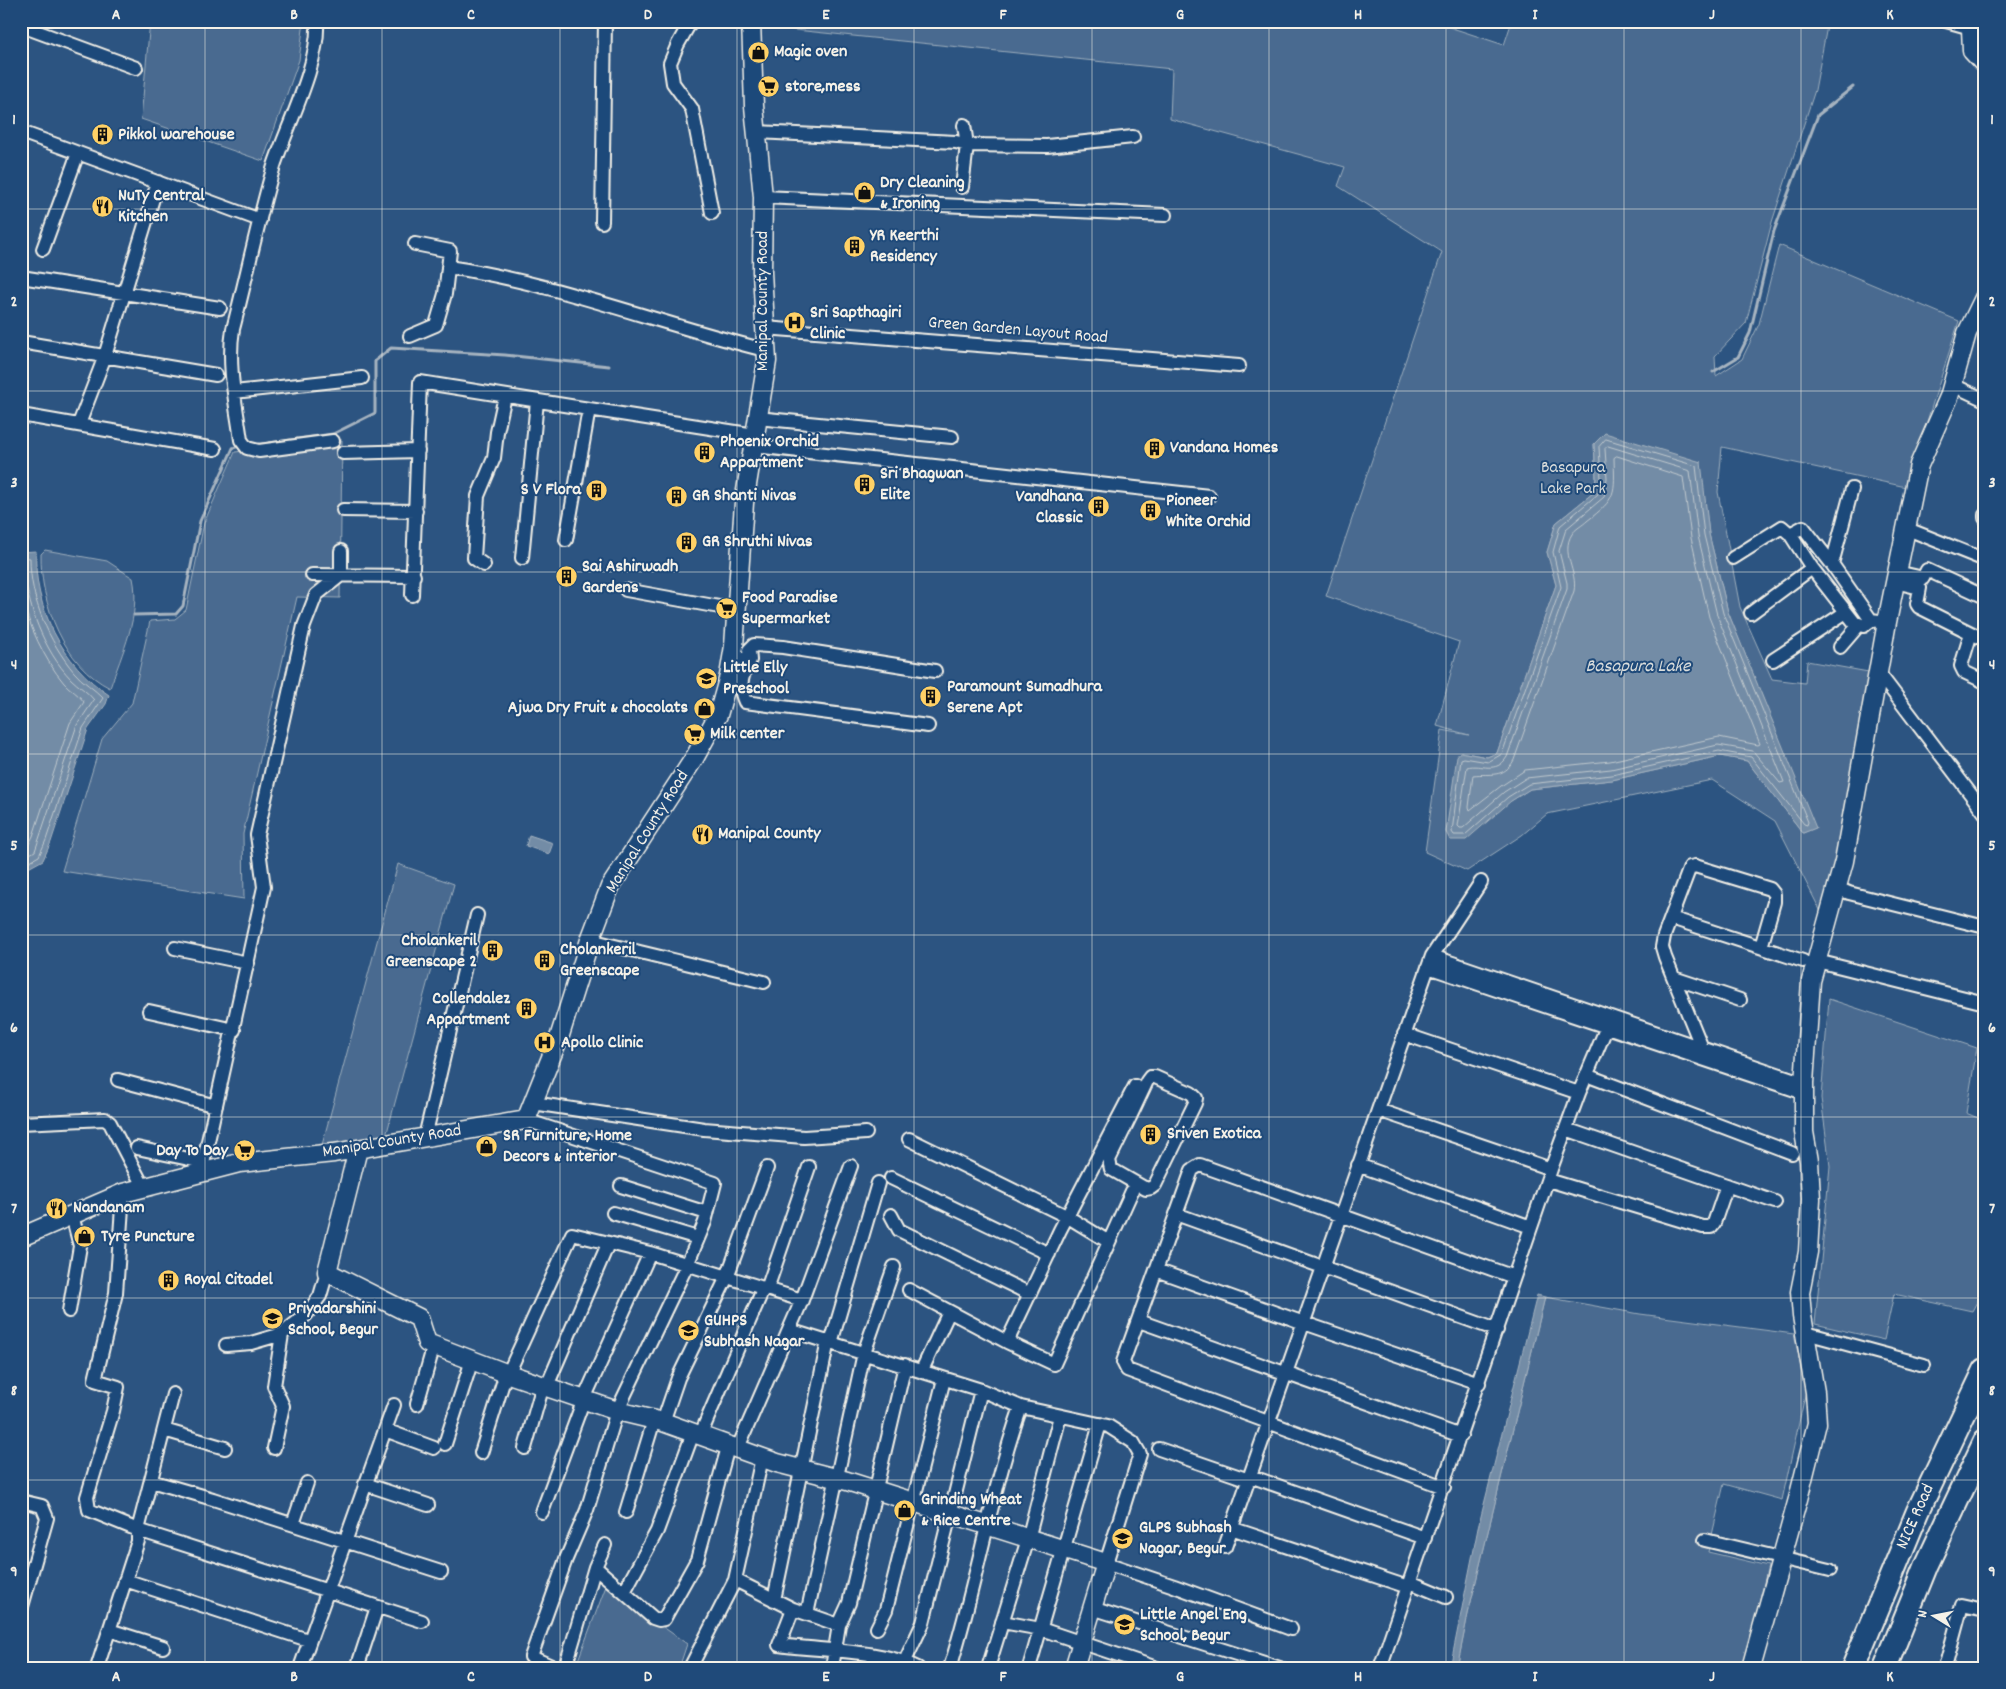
<svg xmlns="http://www.w3.org/2000/svg" width="2006" height="1689" viewBox="0 0 2006 1689" font-family="Dekko,sans-serif">
<style>
.green{fill:#496b90;stroke:#9eaebc;fill-rule:evenodd}
.water{fill:#738ca6;stroke:#a7b4c0}
.lines{fill:none;stroke-linecap:round;stroke-linejoin:round}
.shore{stroke:#c0c9ce;stroke-width:1}
.stream{stroke:#a7b4c0;stroke-width:3}
.street-casing{stroke:#f4f1e8;stroke-width:16}
.secondary-casing{stroke:#f4f1e8;stroke-width:21}
.highway-casing{stroke:#f4f1e8;stroke-width:26}
.street{stroke:#1f4a7a;stroke-width:12}
.secondary{stroke:#1f4a7a;stroke-width:18}
.highway{stroke:#1f4a7a;stroke-width:22}
.grid{fill:none;stroke:#f4f1e8;stroke-width:1;stroke-opacity:0.55}
.labels{text-anchor:middle;dominant-baseline:central;stroke-width:4;stroke-linejoin:round;paint-order:stroke}
.poi-label{font-size:18px;font-weight:bold;fill:#f4f1e8;stroke:#1f4a7a;text-anchor:start}
.street-label{font-size:18px;fill:#f4f1e8;stroke:#1f4a7a}
.park-label{font-size:18px;fill:#dadddb;stroke:#1f4a7a}
.water-label{font-size:19px;font-style:italic;fill:#dadddb;stroke:#1f4a7a}
.neatline{fill:none;stroke:#f4f1e8;stroke-width:2}
.grid-label{font-size:16px;text-anchor:middle;font-weight:bold;fill:#f4f1e8}
</style>
<rect width="100%" height="100%" fill="#2c5481"/>
<filter id="ink" filterUnits="userSpaceOnUse"><feTurbulence type="fractalNoise" baseFrequency=".02" numOctaves="2"/><feDisplacementMap in="SourceGraphic" scale="10" xChannelSelector="R" yChannelSelector="G"/><feConvolveMatrix kernelMatrix="1 2 1 2 8 2 1 2 1" color-interpolation-filters="sRGB"/></filter>
<g filter="url(#ink)">
<!-- green -->
<path class="green" d="M150,21H304L299,60L263,161L141,119Z
M766,21H1431L1504,45L1512,21H1828L1815,90L1772,222L1746,323L1715,356L1716,376L1742,359L1759,324L1779,245L1959,321L1906,487L1722,447L1718,492L1740,607L1772,679L1805,683L1807,661L1874,673L1842,839L1822,914L1775,821L1712,780L1547,814L1522,835L1467,871L1425,852L1442,730L1469,735L1437,726L1459,642L1326,596L1442,252L1338,186L1345,167L1170,119L1172,69L766,27ZM1594,444L1700,462L1709,534L1728,612L1815,828L1803,833L1747,761L1720,756L1612,780L1530,789L1511,801L1461,752L1487,757L1497,753L1556,585L1547,552L1556,523L1593,493L1596,478Z
M342,440L340,598L297,597L243,834L244,899L62,871L102,739L132,703L150,621L175,619L186,610L204,523L235,452Z
M45,550L107,561L133,578C141,615 122,653 110,688C64,665 40,604 41,554Z
M398,864L454,884L451,895L386,1136L322,1145Z
M1829,999L1977,1048L1966,1113L1985,1121V1287L1972,1311L1894,1294L1884,1340L1815,1324L1830,1166L1821,1098Z
M1545,1297L1640,1314L1794,1334L1806,1391L1782,1500L1724,1484L1708,1552L1768,1566L1743,1668H1457L1468,1614Z
M606,1586L687,1644L679,1668H575Z"/>
<!-- water -->
<path class="water" d="M1605,433L1701,462L1709,534L1728,612L1816,828L1803,833L1747,761L1720,756L1612,780L1530,789L1511,801L1466,840H1450L1446,832L1457,756L1460,752L1487,757L1497,753L1556,585L1547,552L1556,523L1593,493L1596,478L1594,444Z
M36,551C33,607 63,665 109,695L106,704L88,729L51,842L43,860L21,872V552Z
M529,835L553,843L549,854L526,846Z
M1537,1295L1545,1297L1468,1614L1457,1668H1450L1478,1528Z"/>
<g class="lines">
<!-- shore -->
<path class="shore" d="M1606,439L1696,466L1704,535L1723,613L1808,822L1807,825L1804,824L1751,757L1719,751L1612,775L1529,784L1508,797L1465,835H1454L1452,832L1461,759L1464,758L1488,762L1502,754L1561,587L1553,552L1560,526L1598,494L1601,478L1599,447Z
M1608,446L1690,471L1698,536L1717,615L1784,782L1780,783L1753,751L1718,745L1611,769L1526,778L1504,792L1463,828H1460L1458,826L1467,767C1481,763 1496,775 1507,757L1567,589V583L1559,551L1566,529L1604,497L1607,478L1605,449Z
M1617,456L1683,477L1691,538L1709,617L1760,744L1758,745L1719,737L1610,761L1525,770L1501,786L1470,810L1469,807L1473,775C1490,773 1504,779 1514,760L1574,591C1578,572 1560,553 1572,534C1575,529 1583,525 1587,521C1617,498 1615,494 1614,458Z
M21,557L30,558C30,599 49,642 74,672C82,682 95,689 103,698L83,728L46,840L39,856L21,866
M21,563L24,565C26,604 44,651 71,679C78,686 88,692 94,700L77,725L35,851L21,859
M21,596C30,627 43,658 64,683C70,690 79,694 84,702L70,723L33,836L28,846L21,851"/>
<!-- stream -->
<path class="stream" d="M1713,372L1738,357L1750,333L1774,231L1818,115L1853,87
M255,445L333,434L375,413V361L391,348L505,355L609,366
M134,615L176,614L183,606L200,521L233,448L236,447"/>
<defs>
<path id="street" d="M317,21C320,63 287,126 274,166C258,220 247,275 233,329C227,365 236,404 241,440L247,448L259,451L333,441
M691,21L678,44L670,63L673,83L692,109L712,213
M1946,21L1971,28
M22,26L136,68
M21,132L260,220
M757,132L956,142L967,145L1047,146L1133,137
M962,187L967,145L964,125
M763,197L1165,215
M602,222L605,21
M43,249L78,153
M448,267C556,283 659,324 765,350
M21,277L220,308
M765,328L1239,366
M410,336L436,325L445,294L450,251L415,244
M21,342L216,375
M1953,385L1985,400
M234,392L362,378
M21,415L215,449
M757,418L952,437
M79,424L105,356L158,182
M753,446L1209,496
M343,453L418,451
M343,510L416,511
M1985,515V518
M1905,528L1985,560
M566,540L589,409L755,435
M522,558L537,401
M1733,558L1782,527L1790,534
M1832,564L1852,489
M484,565L474,558L478,496L494,458L497,432L505,396
M1897,572L1923,578L1927,570L1985,597
M312,575L414,576
M341,575V551
M1895,582L1920,588L1917,604L1919,607L1985,640
M626,590L736,610
M412,595L420,382L589,409
M1751,613L1812,568
M1871,620L1832,564L1803,527L1790,534L1812,568L1854,622L1864,626L1871,620L1887,622
M1971,633L1961,666L1964,672L1985,682
M1840,647L1859,625
M742,659L750,660L749,650L754,645L783,647L935,671
M750,660C742,674 738,687 745,702L928,726
M1773,660L1846,612
M1878,672L1985,813
M1837,888L1849,893L1985,927
M1671,918L1803,961
M590,940L764,982
M175,948L248,963
M1432,956L1804,1083
M1817,961L1985,1003
M1428,967L1804,1093
M1674,978L1740,1000
M149,1011L234,1030
M1404,1034L1579,1093
M1702,1048L1665,957L1662,947L1664,936L1690,867L1695,866L1770,889L1774,894V902L1761,947
M1586,1075L1792,1153
M118,1080L216,1106
M533,1103L704,1129L804,1137L866,1133
M1378,1110L1551,1169
M1122,1112L1130,1117L1109,1160L1111,1169L1146,1189L1151,1188L1155,1185L1195,1103L1196,1098L1191,1093L1155,1077H1150L1147,1081L1130,1117
M526,1120L715,1183L705,1222L687,1265L617,1411L587,1510L566,1559L531,1657L556,1668
M21,1123L105,1119L110,1123L144,1188
M1566,1129L1775,1202
M425,1137L477,915
M909,1139L1068,1217L1109,1242
M137,1148L203,1162
M1358,1165L1531,1227
M201,1173L264,887L257,835L304,626L316,595L341,575
M891,1178L1049,1254
M1548,1180L1703,1227H1711L1714,1223L1727,1185
M621,1186L707,1213
M123,1193L116,1293L95,1380L118,1387L113,1411L87,1497L89,1510L138,1530L422,1621
M613,1213L698,1238
M1176,1214L1497,1330
M891,1215L899,1230L1030,1294
M1156,1270L1304,1323L1479,1383
M767,1289L809,1167
M909,1290L1007,1342L1054,1364L1132,1191
M802,1300L851,1166
M69,1311L80,1246L72,1215
M1139,1321L1461,1436
M789,1330L981,1390L1021,1407L1108,1426L1133,1442L1140,1454L1106,1563L1174,1586L1291,1629
M1806,1333L1924,1365
M1007,1342L1060,1230L1135,1086
M831,1343L878,1183
M226,1345L251,1343L282,1334L306,1315L320,1296L327,1272
M922,1370L949,1312
M508,1374L572,1234L650,1253L802,1300L737,1450
M547,1386L608,1244
M417,1404L434,1345
M663,1422L678,1378L727,1277L767,1168
M164,1430L225,1448
M385,1430L434,1448
M700,1436L764,1287
M445,1444L472,1360
M274,1448L283,1406L274,1386L282,1334
M525,1448L543,1385
M1159,1449L1249,1480
M481,1453L506,1373
M1250,1476L1425,1538
M151,1481L213,1499L441,1572
M365,1484L428,1505
M1444,1487L1127,1370L1123,1362L1192,1170L1200,1165L1514,1277
M21,1501L42,1506L47,1518L21,1610
M542,1512L584,1399L650,1253
M626,1512L654,1420
M293,1524L307,1483
M1231,1528L1408,1587
M1705,1540L1830,1570
M1225,1547L1432,956L1481,882
M595,1567L653,1618L659,1620L664,1619L697,1560L728,1447
M125,1580L308,1640
M735,1580L793,1609L839,1625
M1410,1582L1446,1597
M624,1592L657,1531L693,1433
M774,1600L828,1341
M1092,1608L1280,1668
M793,1609L779,1645C821,1651 881,1649 918,1668
M807,1614L864,1353L894,1267
M1002,1622L1041,1629L1157,1668
M877,1628L886,1610L944,1379
M109,1630L163,1647
M905,1661L923,1623L981,1390
M97,1668L138,1541V1530L173,1394
M300,1668L394,1405
M357,1668L377,1607
M565,1668L595,1567L605,1545
M690,1668L735,1580L762,1458
M832,1668L839,1625L849,1603L905,1365
M950,1668C977,1582 991,1492 1021,1407
M988,1668L1028,1539L1060,1416
M1029,1668L1100,1424
M1380,1668L1551,1169L1579,1093L1611,1017
M1945,1668L1962,1605L1985,1610"/>
<path id="secondary" d="M1972,21L1971,28L1972,51L1985,65
M21,28L24,21
M358,1149L327,1272L419,1318L427,1343L503,1372L617,1411L663,1422L777,1463L847,1481L1106,1563L1074,1668
M21,1237L123,1193L239,1163L334,1153L526,1120L560,1035L590,940L610,887L695,757L718,715L729,676L734,646L744,503L767,361L762,272L763,197L754,106L751,21
M1751,1668L1798,1499L1817,1423L1815,1392L1802,1316L1800,1292L1808,1252L1811,1199L1809,1161L1804,1132V1083L1811,981L1844,861L1887,622L1919,465L1949,397L1967,333L1985,296"/>
<path id="highway" d="M1853,1668L1918,1511L1985,1370
M1885,1668L1927,1564L1985,1441"/>
</defs>
<!-- street casing -->
<use href="#street" class="street-casing"/>
<!-- secondary casing -->
<use href="#secondary" class="secondary-casing"/>
<!-- highway casing -->
<use href="#highway" class="highway-casing"/>
<!-- street -->
<use href="#street" class="street"/>
<!-- secondary -->
<use href="#secondary" class="secondary"/>
<!-- highway -->
<use href="#highway" class="highway"/>
</g>
</g>
<!-- grid -->
<path class="grid" d="M205,21V1668M382,21V1668M560,21V1668M737,21V1668M914,21V1668M1092,21V1668M1269,21V1668M1446,21V1668M1624,21V1668M1801,21V1668M21,209H1985M21,391H1985M21,572H1985M21,754H1985M21,935H1985M21,1117H1985M21,1298H1985M21,1480H1985"/>
<!-- icons -->
<defs>
<symbol id="shop-disc" viewBox="-11 -11 22 22"><circle r="9.5" fill="#ffd166" stroke="#1f4a7a"/><path d="M-5-2.5h2.3a2.7 3.5 0 0 1 5.4 0H5L5.5 6h-11ZM-1.5-2.5h3a1.5 2.3 0 0 0-3 0Z" fill="#111"/></symbol>
<symbol id="supermarket-disc" viewBox="-11 -11 22 22"><circle r="9.5" fill="#ffd166" stroke="#1f4a7a"/><path d="M-6-5.5h2.5l.6 2H6L4.5 2H-2.5L-4.4-4H-6ZM-1.5 3.2a1.3 1.3 0 1 0 .1 0ZM3 3.2a1.3 1.3 0 1 0 .1 0Z" fill="#111"/></symbol>
<symbol id="building-disc" viewBox="-11 -11 22 22"><circle r="9.5" fill="#ffd166" stroke="#1f4a7a"/><path d="M-4-6H4V6H1V3H-1V6H-4ZM-2.5-4.3h1.7v1.8h-1.7ZM.8-4.3h1.7v1.8H.8ZM-2.5-1h1.7V.8h-1.7ZM.8-1h1.7V.8H.8Z" fill="#111"/></symbol>
<symbol id="restaurant-disc" viewBox="-11 -11 22 22"><circle r="9.5" fill="#ffd166" stroke="#1f4a7a"/><path d="M-5-6h1v4h1v-4h1v4h1v-4h1v5L-1.5 .5V6h-2V.5L-5-1ZM5-6V6H3V1.5H1.5Q1.5-4 5-6Z" fill="#111"/></symbol>
<symbol id="hospital-disc" viewBox="-11 -11 22 22"><circle r="9.5" fill="#ffd166" stroke="#1f4a7a"/><path d="M-5-5h3v3.5h4V-5h3V5h-3V1.5h-4V5h-3Z" fill="#111"/></symbol>
<symbol id="school-disc" viewBox="-11 -11 22 22"><circle r="9.5" fill="#ffd166" stroke="#1f4a7a"/><path d="M0-5L7-2L0 1L-7-2ZM-4 1L0 2.5L4 1V4Q0 6-4 4Z" fill="#111"/></symbol>
</defs>
<g fill-rule="evenodd">
<use href="#shop-disc" x="746" y="40" width="25" height="25"/>
<use href="#supermarket-disc" x="756" y="74" width="25" height="25"/>
<use href="#building-disc" x="90" y="122" width="25" height="25"/>
<use href="#shop-disc" x="852" y="180" width="25" height="25"/>
<use href="#restaurant-disc" x="90" y="194" width="25" height="25"/>
<use href="#building-disc" x="842" y="234" width="25" height="25"/>
<use href="#hospital-disc" x="782" y="310" width="25" height="25"/>
<use href="#building-disc" x="1142" y="436" width="25" height="25"/>
<use href="#building-disc" x="692" y="440" width="25" height="25"/>
<use href="#building-disc" x="852" y="472" width="25" height="25"/>
<use href="#building-disc" x="584" y="478" width="25" height="25"/>
<use href="#building-disc" x="664" y="484" width="25" height="25"/>
<use href="#building-disc" x="1086" y="494" width="25" height="25"/>
<use href="#building-disc" x="1138" y="498" width="25" height="25"/>
<use href="#building-disc" x="674" y="530" width="25" height="25"/>
<use href="#building-disc" x="554" y="564" width="25" height="25"/>
<use href="#supermarket-disc" x="714" y="596" width="25" height="25"/>
<use href="#school-disc" x="694" y="666" width="25" height="25"/>
<use href="#building-disc" x="918" y="684" width="25" height="25"/>
<use href="#shop-disc" x="692" y="696" width="25" height="25"/>
<use href="#supermarket-disc" x="682" y="722" width="25" height="25"/>
<use href="#restaurant-disc" x="690" y="822" width="25" height="25"/>
<use href="#building-disc" x="480" y="938" width="25" height="25"/>
<use href="#building-disc" x="532" y="948" width="25" height="25"/>
<use href="#building-disc" x="514" y="996" width="25" height="25"/>
<use href="#hospital-disc" x="532" y="1030" width="25" height="25"/>
<use href="#building-disc" x="1138" y="1122" width="25" height="25"/>
<use href="#shop-disc" x="474" y="1134" width="25" height="25"/>
<use href="#supermarket-disc" x="232" y="1138" width="25" height="25"/>
<use href="#restaurant-disc" x="44" y="1196" width="25" height="25"/>
<use href="#shop-disc" x="72" y="1224" width="25" height="25"/>
<use href="#building-disc" x="156" y="1268" width="25" height="25"/>
<use href="#school-disc" x="260" y="1306" width="25" height="25"/>
<use href="#school-disc" x="676" y="1318" width="25" height="25"/>
<use href="#shop-disc" x="892" y="1498" width="25" height="25"/>
<use href="#school-disc" x="1110" y="1526" width="25" height="25"/>
<use href="#school-disc" x="1112" y="1612" width="25" height="25"/>
</g>
<g class="labels">
<!-- poi labels -->
<g class="poi-label">
<text x="774" y="52">Magic oven</text>
<text x="785" y="87">store,mess</text>
<text x="118" y="135">Pikkol warehouse</text>
<text x="880" y="183">Dry Cleaning<tspan x="880" dy="21">&amp; Ironing</tspan></text>
<text x="118" y="196">NuTy Central<tspan x="118" dy="21">Kitchen</tspan></text>
<text x="870" y="236">YR Keerthi<tspan x="870" dy="21">Residency</tspan></text>
<text x="810" y="313">Sri Sapthagiri<tspan x="810" dy="21">Clinic</tspan></text>
<text x="720" y="442">Phoenix Orchid<tspan x="720" dy="21">Appartment</tspan></text>
<text x="1170" y="448">Vandana Homes</text>
<text x="880" y="474">Sri Bhagwan<tspan x="880" dy="21">Elite</tspan></text>
<text x="581" y="490" text-anchor="end">S V Flora</text>
<text x="692" y="496">GR Shanti Nivas</text>
<text x="1083" y="497" text-anchor="end">Vandhana<tspan x="1083" dy="21">Classic</tspan></text>
<text x="1166" y="501">Pioneer<tspan x="1166" dy="21">White Orchid</tspan></text>
<text x="702" y="542">GR Shruthi Nivas</text>
<text x="582" y="567">Sai Ashirwadh<tspan x="582" dy="21">Gardens</tspan></text>
<text x="742" y="598">Food Paradise<tspan x="742" dy="21">Supermarket</tspan></text>
<text x="723" y="668">Little Elly<tspan x="723" dy="21">Preschool</tspan></text>
<text x="947" y="687">Paramount Sumadhura<tspan x="947" dy="21">Serene Apt</tspan></text>
<text x="688" y="708" text-anchor="end">Ajwa Dry Fruit &amp; chocolats</text>
<text x="710" y="734">Milk center</text>
<text x="718" y="834">Manipal County</text>
<text x="477" y="941" text-anchor="end">Cholankeril<tspan x="477" dy="21">Greenscape 2</tspan></text>
<text x="560" y="950">Cholankeril<tspan x="560" dy="21">Greenscape</tspan></text>
<text x="510" y="999" text-anchor="end">Collendalez<tspan x="510" dy="21">Appartment</tspan></text>
<text x="561" y="1043">Apollo Clinic</text>
<text x="1167" y="1134">Sriven Exotica</text>
<text x="503" y="1136">SR Furniture, Home<tspan x="503" dy="21">Decors &amp; interior</tspan></text>
<text x="228" y="1151" text-anchor="end">Day To Day</text>
<text x="73" y="1208">Nandanam</text>
<text x="101" y="1237">Tyre Puncture</text>
<text x="184" y="1280">Royal Citadel</text>
<text x="288" y="1309">Priyadarshini<tspan x="288" dy="21">School, Begur</tspan></text>
<text x="704" y="1321">GUHPS<tspan x="704" dy="21">Subhash Nagar</tspan></text>
<text x="921" y="1500">Grinding Wheat<tspan x="921" dy="21">&amp; Rice Centre</tspan></text>
<text x="1139" y="1528">GLPS Subhash<tspan x="1139" dy="21">Nagar, Begur</tspan></text>
<text x="1140" y="1615">Little Angel Eng<tspan x="1140" dy="21">School, Begur</tspan></text>
</g>
<!-- street labels -->
<g class="street-label">
<text transform="translate(763 301) rotate(-90)">Manipal County Road</text>
<text transform="translate(1018 331) rotate(5)">Green Garden Layout Road</text>
<text transform="translate(648 832) rotate(-58)">Manipal County Road</text>
<text transform="translate(392 1142) rotate(-9)">Manipal County Road</text>
<text transform="translate(1916 1517) rotate(-66)">NICE Road</text>
</g>
<!-- park labels -->
<g class="park-label">
<text x="1573" y="468">Basapura<tspan x="1573" dy="21">Lake Park</tspan></text>
</g>
<!-- water labels -->
<g class="water-label">
<text x="1638" y="667">Basapura Lake</text>
</g>
</g>
<!-- margin -->
<rect width="2006" height="1689" fill="none" stroke="#1f4a7a" stroke-width="55"/>
<!-- north arrow -->
<g transform="translate(1934 1616) rotate(280)" stroke="#1f4a7a" stroke-width="4" paint-order="stroke">
<path d="M0-4L9 19L0 12L-9 19Z" fill="#f4f1e8"/>
<text y="-8" font-size="14" font-weight="bold" text-anchor="middle" fill="#f4f1e8">N</text>
</g>
<rect x="28" y="28" width="1950" height="1634" class="neatline"/>
<g class="grid-label">
<text x="116" y="19">A</text>
<text x="294" y="19">B</text>
<text x="471" y="19">C</text>
<text x="648" y="19">D</text>
<text x="826" y="19">E</text>
<text x="1003" y="19">F</text>
<text x="1180" y="19">G</text>
<text x="1358" y="19">H</text>
<text x="1535" y="19">I</text>
<text x="1712" y="19">J</text>
<text x="1890" y="19">K</text>
<text x="14" y="124">1</text>
<text x="1992" y="124">1</text>
<text x="14" y="306">2</text>
<text x="1992" y="306">2</text>
<text x="14" y="487">3</text>
<text x="1992" y="487">3</text>
<text x="14" y="669">4</text>
<text x="1992" y="669">4</text>
<text x="14" y="850">5</text>
<text x="1992" y="850">5</text>
<text x="14" y="1032">6</text>
<text x="1992" y="1032">6</text>
<text x="14" y="1213">7</text>
<text x="1992" y="1213">7</text>
<text x="14" y="1395">8</text>
<text x="1992" y="1395">8</text>
<text x="14" y="1576">9</text>
<text x="1992" y="1576">9</text>
<text x="116" y="1681">A</text>
<text x="294" y="1681">B</text>
<text x="471" y="1681">C</text>
<text x="648" y="1681">D</text>
<text x="826" y="1681">E</text>
<text x="1003" y="1681">F</text>
<text x="1180" y="1681">G</text>
<text x="1358" y="1681">H</text>
<text x="1535" y="1681">I</text>
<text x="1712" y="1681">J</text>
<text x="1890" y="1681">K</text>
</g>
</svg>
